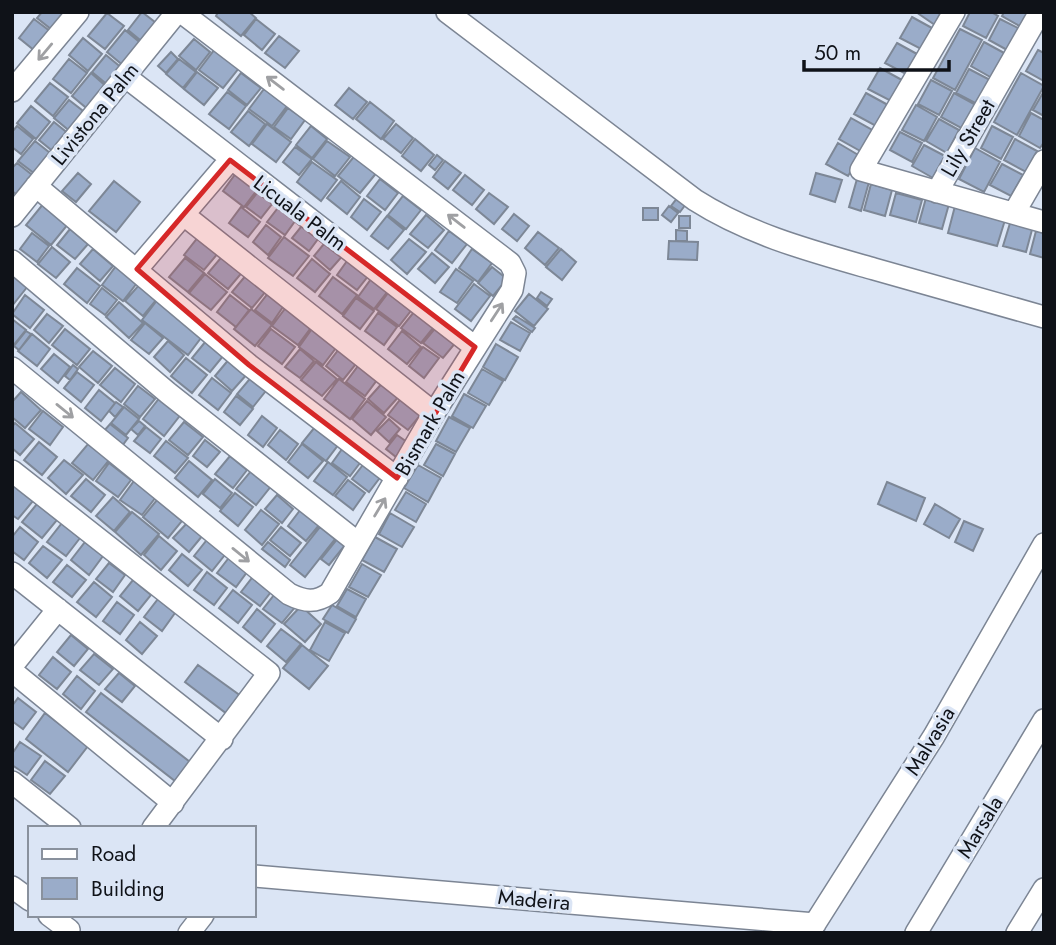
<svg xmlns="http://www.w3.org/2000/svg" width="1056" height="945" viewBox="0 0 1056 945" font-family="Jost,sans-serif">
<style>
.building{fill:#9aacc9;stroke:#7d8796;stroke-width:2}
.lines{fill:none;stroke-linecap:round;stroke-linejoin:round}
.minor-casing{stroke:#7c8594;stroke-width:24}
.minor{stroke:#fff;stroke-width:21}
.oneway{stroke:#9fa0a3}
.marked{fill:#d62828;fill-opacity:0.2;stroke:#d62828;stroke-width:5;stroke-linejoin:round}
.labels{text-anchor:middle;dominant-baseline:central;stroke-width:7;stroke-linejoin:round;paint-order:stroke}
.street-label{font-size:21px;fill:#0f1218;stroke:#dbe5f5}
</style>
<rect width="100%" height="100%" fill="#dbe5f5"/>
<!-- building -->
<path class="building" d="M42,12H73L56,33L37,18Z
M142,12L160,26L145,44L128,30Z
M218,12H249L256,18L241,36L216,16Z
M916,12H941L935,25Z
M970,12H991L998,16L986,38L963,26Z
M1004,12H1031L1023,28L1002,16Z
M107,13L124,26L105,49L88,36Z
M912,17L932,28L921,49L900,38Z
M34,19L55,35L40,55L19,38Z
M256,19L275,34L262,50L244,35Z
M1000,19L1020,29L1009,51L989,40Z
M960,29L982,40L955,90L933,78Z
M125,30L143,45L125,67L107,52Z
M279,36L299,51L285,68L265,53Z
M83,38L102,54L88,71L69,55Z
M194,39L210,52L196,70L179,56Z
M984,42L1006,54L992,78L971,66Z
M897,43L917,54L906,74L885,63Z
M218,45L243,63L223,88L199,70Z
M1038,50L1044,53V81L1026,71Z
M171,52L178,59L166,73L158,66Z
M106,55L123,69L109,86L92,72Z
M69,59L87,73L71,93L53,79Z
M179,59L196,72L183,88L166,74Z
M880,68L902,80L891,101L868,89Z
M969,69L992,81L979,105L956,93Z
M197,72L218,88L204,105L184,89Z
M91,73L108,88L90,111L72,96Z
M241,73L261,88L247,105L228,90Z
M1021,73L1044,86L1017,135L994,122Z
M931,80L952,91L939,115L918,104Z
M50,83L68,97L53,116L35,101Z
M349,88L367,102L353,119L335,105Z
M264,89L287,106L272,126L249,109Z
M1044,91V116L1033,110Z
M227,92L246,106L229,129L209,114Z
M866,93L888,105L876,126L854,114Z
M954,93L976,105L963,129L941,117Z
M69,100L87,114L72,133L54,118Z
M370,102L394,121L381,139L356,119Z
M916,105L937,117L924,141L902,130Z
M31,106L50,122L36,139L17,123Z
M288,108L305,120L291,139L274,127Z
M248,111L265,124L249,146L231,132Z
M1031,113L1044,120V142L1040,148L1019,136Z
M851,118L874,131L862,152L839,139Z
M939,119L959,130L947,153L926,141Z
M54,122L70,135L55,153L39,140Z
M267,124L291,142L276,162L252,144Z
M396,124L413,138L401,153L383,139Z
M17,126L33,139L21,154L12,147V132Z
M311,126L327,139L312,158L296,145Z
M992,126L1013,137L1001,159L981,148Z
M900,132L922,143L912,162L890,150Z
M415,139L434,155L421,171L402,156Z
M1015,139L1037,151L1026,172L1004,160Z
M35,141L55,157L39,177L18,161Z
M327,141L350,157L335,176L313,159Z
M838,143L860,156L848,176L826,164Z
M924,145L945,156L933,178L912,166Z
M295,147L312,159L299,175L283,162Z
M975,148L1000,162L984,192L959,179Z
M357,153L378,171L360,193L338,176Z
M437,155L443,160L435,170L429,165Z
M445,161L461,173L448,189L433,177Z
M312,162L337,180L321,201L297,182Z
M17,163L36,178L20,197L12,191V168Z
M1002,164L1023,175L1011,196L990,185Z
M239,169L261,185L244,207L223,191Z
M78,173L91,184L76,202L62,191Z
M816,173L842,180L835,202L810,194Z
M465,175L484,190L472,205L453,190Z
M380,179L398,193L385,210L367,196Z
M857,179L869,182L861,211L849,207Z
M114,181L140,202L116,232L89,211Z
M341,181L360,197L347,214L327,198Z
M871,184L892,190L885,216L864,210Z
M261,188L276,199L261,218L246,207Z
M489,193L508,207L494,224L476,209Z
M896,193L922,200L916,222L890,215Z
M403,196L421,210L406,229L388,215Z
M678,197L686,204L680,212L671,206Z
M926,198L949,204L942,229L919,223Z
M364,199L381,212L367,230L351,217Z
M44,203L69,223L51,245L26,225Z
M281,204L298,217L285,235L267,222Z
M669,206L678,213L671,222L662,215Z
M955,206L1005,220L997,246L948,233Z
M241,207L260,222L248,237L229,223Z
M643,208H658V220H643Z
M514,214L529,226L517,241L502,229Z
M426,215L444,230L428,248L410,234Z
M387,216L404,230L388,249L371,236Z
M679,216H690V228H679Z
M1011,220L1033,226L1026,252L1003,246Z
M305,222L321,235L309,251L292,238Z
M266,225L281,237L268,255L253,242Z
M70,229L88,244L75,259L57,245Z
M676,230L687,231V241H676Z
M449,231L467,244L452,263L435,250Z
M1036,231L1044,233V258L1030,254Z
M538,232L559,248L545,265L525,248Z
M32,233L49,246L37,262L20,249Z
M199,236L219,252L204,270L184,255Z
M284,237L309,256L293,276L268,258Z
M328,239L345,253L330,270L314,256Z
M409,239L426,252L407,274L391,260Z
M669,241L698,242L697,260L668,259Z
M52,247L70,262L56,278L38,264Z
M93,249L113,266L100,281L80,264Z
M472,249L492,263L478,282L459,268Z
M561,249L576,262L562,280L546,267Z
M225,253L245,269L228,289L208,273Z
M432,253L449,267L435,283L418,269Z
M352,254L373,270L357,290L337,275Z
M185,258L204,273L188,292L169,277Z
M312,259L330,274L315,292L297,278Z
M116,266L137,283L123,301L102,285Z
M492,267L507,279L493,296L478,283Z
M77,268L100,286L87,303L64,284Z
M456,269L473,281L457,303L440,292Z
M12,273L28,286L12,306Z
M205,274L227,292L211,310L189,293Z
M247,274L267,290L252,308L232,292Z
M374,275L391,287L374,309L358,297Z
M333,277L357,295L342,314L319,296Z
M474,284L490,296L471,321L455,309Z
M139,285L157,299L143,316L125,301Z
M394,285L417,303L399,326L376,309Z
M102,288L117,300L105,315L90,304Z
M269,292L285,304L272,323L255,310Z
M541,292L552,299L547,306L537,298Z
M529,294L548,309L534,326L515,311Z
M25,295L44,310L30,328L12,314Z
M230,295L249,310L236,327L217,312Z
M356,298L374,311L360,329L343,316Z
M158,299L204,334L188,355L142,320Z
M119,302L143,323L129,338L106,317Z
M290,302L316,321L298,345L272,326Z
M418,307L438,322L421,343L401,328Z
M251,309L272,325L255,346L234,329Z
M378,313L397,327L384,345L365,331Z
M47,314L63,326L49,343L34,330Z
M516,316L535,328L532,332L513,319Z
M12,319L26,330L13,346L12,345Z
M511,322L530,333L520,351L500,340Z
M145,323L163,338L149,354L131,340Z
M314,326L339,344L323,365L299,347Z
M437,326L457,341L443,358L423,343Z
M65,329L90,349L77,365L52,345Z
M271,329L295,347L282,364L258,346Z
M26,331L31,334L19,350L14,346Z
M402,331L421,347L407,364L388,349Z
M32,334L50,349L37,366L18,351Z
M168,341L184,355L170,372L154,357Z
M206,341L224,355L210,372L192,358Z
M496,344L518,357L505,380L483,367Z
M342,345L360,359L343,380L326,366Z
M423,347L439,358L424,378L409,366Z
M300,349L314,361L300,378L285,367Z
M93,351L112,366L98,383L79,367Z
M54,354L70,367L58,383L41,369Z
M186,358L207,375L192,393L171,376Z
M230,358L248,373L232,391L215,376Z
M316,362L337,379L322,396L301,380Z
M361,362L380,376L365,396L346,382Z
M73,365L78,369L70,380L65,376Z
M115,368L135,384L121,402L100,385Z
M482,369L503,381L489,405L468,393Z
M77,372L94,385L81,402L64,388Z
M253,375L269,387L253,407L237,394Z
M212,378L231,393L218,410L199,395Z
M339,379L365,399L350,419L324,399Z
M385,380L401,394L384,413L368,399Z
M138,386L155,399L140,417L124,404Z
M99,390L115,403L101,421L85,408Z
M21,392L41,410L25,428L12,417V402Z
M464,394L486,406L473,428L452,416Z
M161,396L182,413L164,436L143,419Z
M236,396L253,409L240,425L224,412Z
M403,396L423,412L408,430L388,415Z
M367,401L386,417L371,435L352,419Z
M116,402L123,407L115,417L109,411Z
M124,407L139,419L126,435L111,423Z
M43,411L63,427L50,445L29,429Z
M262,416L277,428L263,447L248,435Z
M449,417L470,428L456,452L436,441Z
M389,419L400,429L389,442L377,431Z
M139,421L145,426L138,435L131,429Z
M184,422L203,437L188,455L169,440Z
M319,422L342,440L326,461L302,443Z
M15,423L34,439L20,455L12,448V427Z
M110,424L128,438L122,446L104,431Z
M146,427L161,439L150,453L134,441Z
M280,430L298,444L286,460L268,445Z
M397,435L407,442L396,457L386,449Z
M205,440L220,452L207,467L193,456Z
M166,441L188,458L175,473L154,456Z
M39,442L57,457L42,475L24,460Z
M88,444L109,460L93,480L72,463Z
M302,444L323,461L308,478L288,462Z
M436,444L455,454L443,476L424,465Z
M345,445L363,459L350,476L332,463Z
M230,456L247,470L233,488L215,474Z
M64,460L83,475L66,494L48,478Z
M189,461L212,480L198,497L175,478Z
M366,461L382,475L369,492L352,479Z
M328,462L347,477L333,495L314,481Z
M109,463L131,480L118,497L96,481Z
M256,465L276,480L256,505L236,489Z
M418,465L441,478L428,502L404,488Z
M86,479L105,495L91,512L71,496Z
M215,479L232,493L220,508L203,494Z
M348,480L365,493L353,510L335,496Z
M134,481L156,497L142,515L120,500Z
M887,482L925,498L916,521L878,504Z
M13,485L33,501L18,519L12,515Z
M406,492L426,504L416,522L395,510Z
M235,493L253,507L238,526L220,511Z
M277,495L293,509L282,523L265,509Z
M113,497L130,512L114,531L96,516Z
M157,500L182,521L168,538L143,517Z
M37,504L57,520L42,538L22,522Z
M935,504L960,519L949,538L924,524Z
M301,509L320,524L306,541L288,526Z
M261,510L279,524L262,545L245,530Z
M132,512L159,534L141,555L115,532Z
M390,513L414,527L402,547L379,534Z
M964,521L983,529L973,551L955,542Z
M188,522L203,535L189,552L173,538Z
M62,523L80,538L66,556L47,542Z
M20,527L38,542L24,560L12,551V537Z
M281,527L301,543L290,556L270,540Z
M320,527L335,539L305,577L290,565Z
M342,533L350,539L329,565L321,559Z
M159,536L177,551L161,570L144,555Z
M210,536L228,551L212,571L194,556Z
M375,537L397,549L384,572L362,560Z
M85,542L103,556L89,575L71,560Z
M268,542L290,560L285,567L262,549Z
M43,546L62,560L47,578L29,563Z
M182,554L202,570L188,586L169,570Z
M231,555L250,568L236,587L217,573Z
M109,563L125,575L113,592L96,579Z
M362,564L381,575L368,597L349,587Z
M67,565L86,580L72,597L53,582Z
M207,572L227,588L214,605L194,590Z
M255,574L274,588L260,606L241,592Z
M133,580L151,595L138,611L120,596Z
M94,582L112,597L96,617L77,602Z
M347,589L366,599L356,617L337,606Z
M233,590L252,605L238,623L219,608Z
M278,590L297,605L282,623L263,609Z
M158,599L175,613L162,631L144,617Z
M117,602L134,615L120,634L103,621Z
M332,605L356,619L348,633L323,619Z
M301,606L321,624L305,642L284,624Z
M257,609L275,624L261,642L243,627Z
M140,622L157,636L142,654L126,640Z
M325,622L345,633L329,661L310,650Z
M281,629L301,644L286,662L267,646Z
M71,635L88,649L74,666L57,652Z
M302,645L328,666L309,689L283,668Z
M94,654L113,669L99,685L80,670Z
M53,657L71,672L57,689L39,675Z
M198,665L245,699L231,717L185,682Z
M119,673L135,686L122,702L105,689Z
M77,676L95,691L81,709L63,694Z
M101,693L190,762L175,781L86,712Z
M18,698L36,712L23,729L12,721V706Z
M45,713L88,746L68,772L26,739Z
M20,742L41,756L27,775L12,765V754Z
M45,761L65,776L50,794L31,780Z"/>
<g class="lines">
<defs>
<path id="minor" d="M447,12L695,200C750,235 811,251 874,269C930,285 987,301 1044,317
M954,12L861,170L1044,222
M126,77L475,347
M12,91L78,12
M36,186L249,365L397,478
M937,192L1040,12
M1014,213L1044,161
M184,215L434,413
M12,216L177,12
M12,261L168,393L358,543
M137,269L230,160
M12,368L289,594C305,602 316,603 330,593L434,413L512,290L515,273L510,263L181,12
M12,471L269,673L153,828
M12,573L222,739
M12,666L58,609
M12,671L173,803
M12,782L70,828
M254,876L815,924
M12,887L30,900
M49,915L69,930
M189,933L203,915
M809,933L934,736L1044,544
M916,933L1044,720
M1017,933L1044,889"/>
</defs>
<!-- minor casing -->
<use href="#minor" class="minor-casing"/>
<!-- minor -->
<use href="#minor" class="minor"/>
</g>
<!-- one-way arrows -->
<defs><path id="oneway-shaft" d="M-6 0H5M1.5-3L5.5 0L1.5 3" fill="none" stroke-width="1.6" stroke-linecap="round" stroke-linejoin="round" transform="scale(1.75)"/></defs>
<g class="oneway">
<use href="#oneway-shaft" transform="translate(45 52) rotate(130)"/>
<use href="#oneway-shaft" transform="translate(275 83) rotate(-143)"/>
<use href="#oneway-shaft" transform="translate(456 221) rotate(-142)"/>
<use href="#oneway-shaft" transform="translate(497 312) rotate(-57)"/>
<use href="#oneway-shaft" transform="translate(65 411) rotate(39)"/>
<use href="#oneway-shaft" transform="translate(380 507) rotate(-59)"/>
<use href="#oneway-shaft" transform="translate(241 555) rotate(39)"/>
</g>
<!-- marked area -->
<path class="marked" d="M230,160L475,347L397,478L249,365L137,269Z"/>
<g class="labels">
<!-- street labels -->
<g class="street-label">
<text transform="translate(95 114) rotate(-51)">Livistona Palm</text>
<text transform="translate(968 138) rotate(-60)">Lily Street</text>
<text transform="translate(300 213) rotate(37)">Licuala Palm</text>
<text transform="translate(430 423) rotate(-60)">Bismark Palm</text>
<text transform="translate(930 741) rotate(-59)">Malvasia</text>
<text transform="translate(980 827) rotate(-59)">Marsala</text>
<text transform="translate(534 900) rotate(5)">Madeira</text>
</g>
</g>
<!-- border -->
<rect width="1056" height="945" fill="none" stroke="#0f1218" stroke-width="28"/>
<!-- legend -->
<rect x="28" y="826" width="228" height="91" fill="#dbe5f5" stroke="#89919d" stroke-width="2"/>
<rect x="42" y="849" width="35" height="10" fill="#ffffff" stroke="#89919d" stroke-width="2"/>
<text x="91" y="861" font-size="21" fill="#0f1218">Road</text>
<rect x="42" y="878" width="35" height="21" fill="#9aacc9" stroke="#89919d" stroke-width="2"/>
<text x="91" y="896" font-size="21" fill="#0f1218">Building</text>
<!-- scale -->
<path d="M804 60v10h145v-10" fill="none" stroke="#0f1218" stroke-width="3.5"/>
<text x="814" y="60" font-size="21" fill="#0f1218" stroke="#dbe5f5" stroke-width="5" paint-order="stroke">50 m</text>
</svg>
